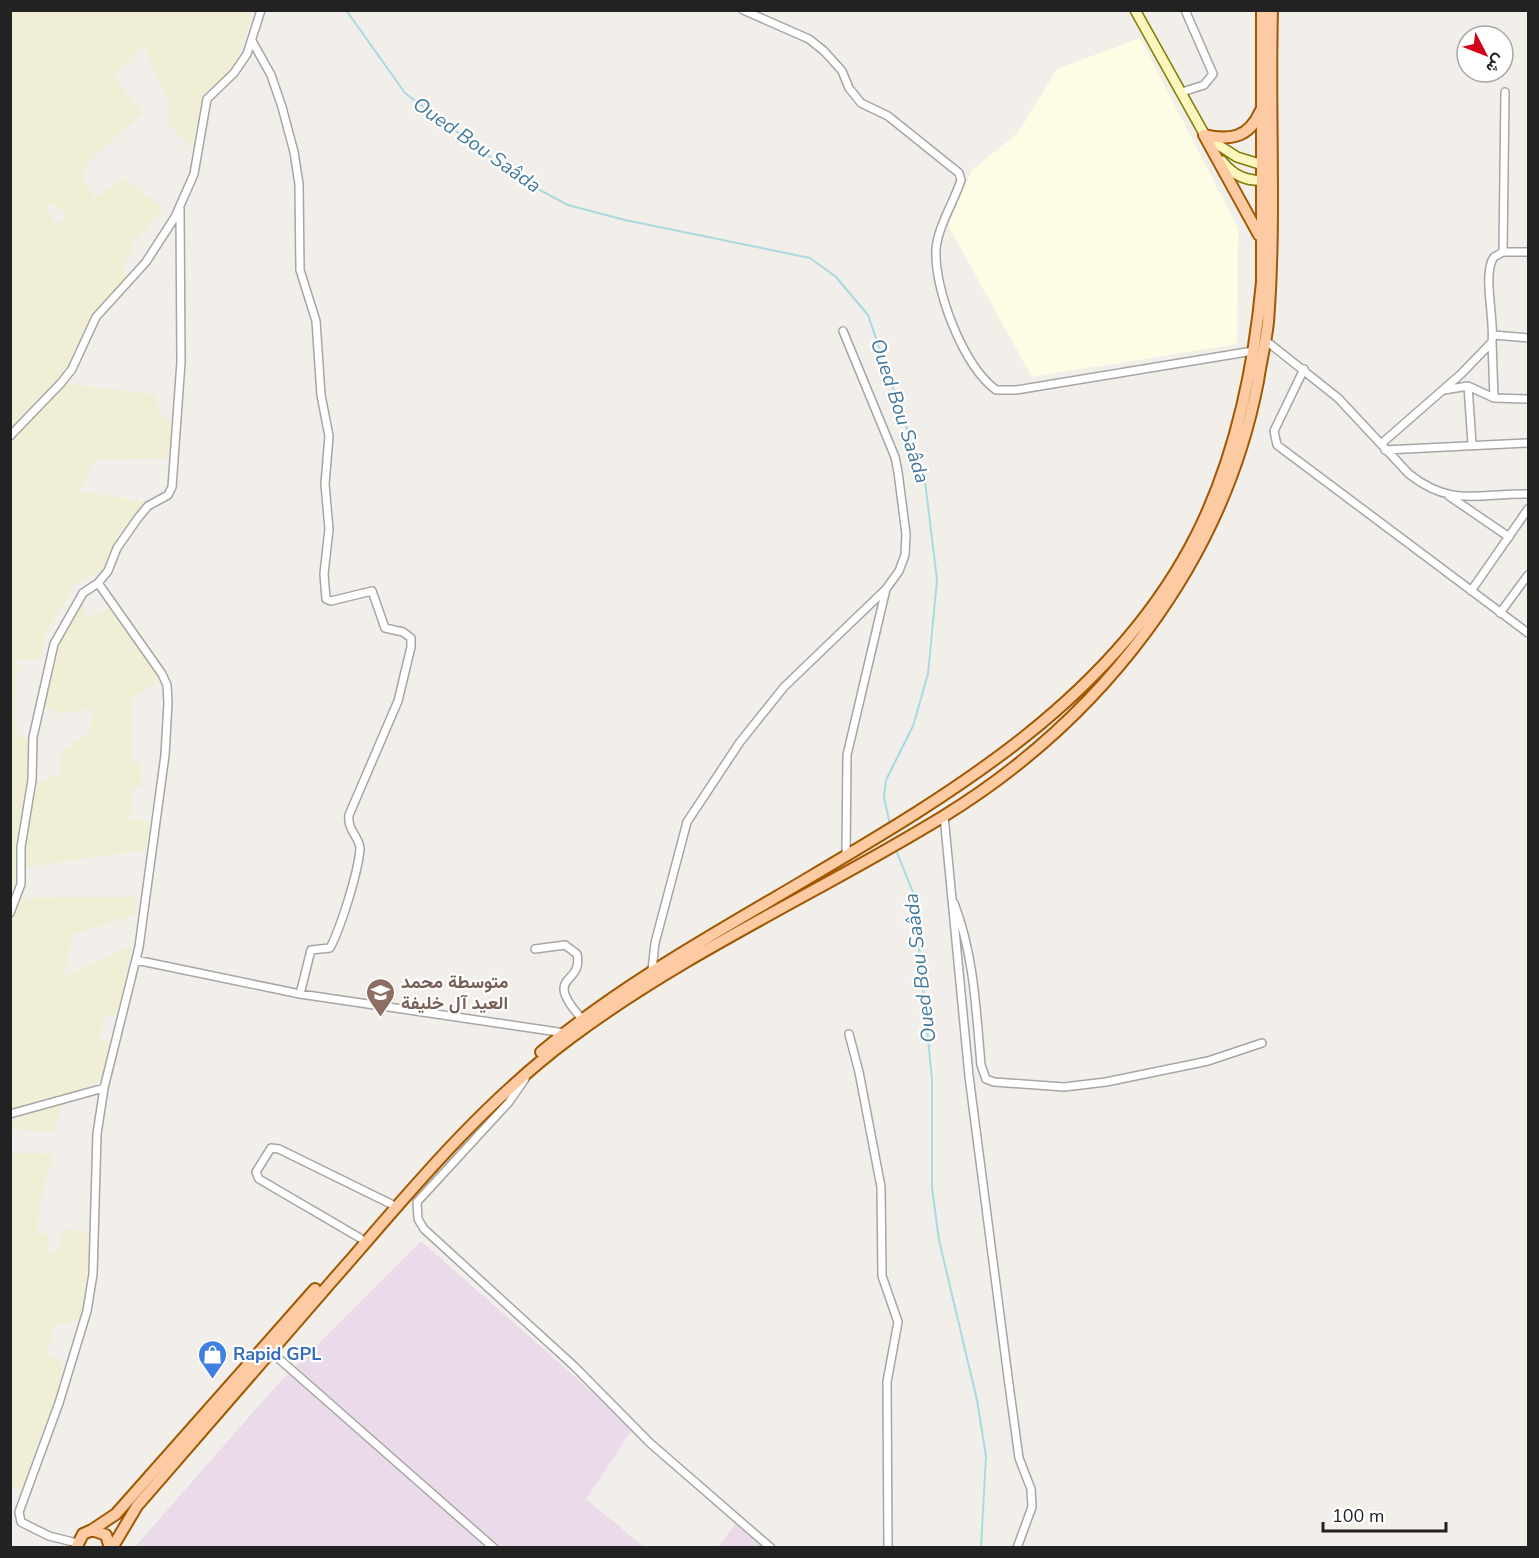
<svg xmlns="http://www.w3.org/2000/svg" width="1539" height="1558" viewBox="0 0 1539 1558" font-family="'Nunito Sans',Vazirmatn,sans-serif">
<style>
.industrial{fill:#ebdbea}
.education{fill:#fffce5}
.farmland{fill:#f0efd5;fill-rule:evenodd}
.lines{fill:none;stroke-linecap:round;stroke-linejoin:round}
.stream{stroke:#a9dae0;stroke-width:2}
.minor-casing{stroke:#a6a6a6;stroke-width:10}
.secondary-casing{stroke:#7e7d03;stroke-width:12}
.primary-casing{stroke:#a05800;stroke-width:14}
.minor{stroke:#fff;stroke-width:7}
.secondary{stroke:#fbf6be;stroke-width:9}
.primary{stroke:#fdcba3;stroke-width:10}
.labels{text-anchor:middle;dominant-baseline:central;stroke-width:4.5;stroke-linejoin:round;paint-order:stroke}
.education-label{font-size:18px;font-weight:bold;fill:#785e54;stroke:#fff;text-anchor:start}
.shop-label{font-size:18px;font-weight:bold;fill:#366cbe;stroke:#fff;text-anchor:start}
.water-label{font-size:20px;font-style:italic;fill:#437a9c;stroke:#fff}
</style>
<rect width="100%" height="100%" fill="#f2eee9"/>
<!-- industrial -->
<path class="industrial" d="M421,1241L633,1428L586,1499L644,1547L134,1548L277,1385Z
M738,1521L768,1548H717Z"/>
<!-- education -->
<path class="education" d="M1140,38L1238,228L1237,344L1032,377L948,225L972,170L1018,133L1057,69Z"/>
<!-- farmland -->
<path class="farmland" d="M10,11H253L237,62L201,103L192,148L167,122L170,105L144,46L112,76L143,113L95,155L80,174L95,198L123,178L164,208L133,243L122,271L135,280L97,320L63,383L156,395L160,414L174,424L168,458L94,460L79,491L151,503L123,530L103,570L74,585L46,633L40,660L18,659L14,715L18,736L29,739L34,783L61,774L63,750L89,734L93,708L60,714L43,706L58,643L80,602L89,618L111,607L161,680L130,700L132,760L141,764L142,786L133,788L129,819L151,822L145,850L26,867L14,898L138,897L134,915L73,935L63,977L132,945L118,1015L104,1016L100,1040L110,1043L102,1080L63,1099L54,1132L10,1129ZM51,203L68,215L57,224L45,210Z
M10,1153L52,1154L40,1204L37,1235L48,1234V1252H60L63,1230L88,1231L90,1278L81,1318L53,1327L46,1356L63,1360L57,1398L37,1442L22,1489L10,1488Z"/>
<g class="lines">
<!-- stream -->
<path class="stream" d="M346,10L405,93L521,180L568,205L625,220L810,258L836,277L868,315L925,481L937,580L928,674L913,726L886,780L884,798L890,824
M896,850L914,895L932,1080V1188L939,1240L977,1400L986,1456L981,1548"/>
<defs>
<path id="minor" d="M743,10L809,39L824,51L842,71L849,88L861,103L888,116L959,173L961,180C954,202 938,226 936,249C934,290 963,365 996,390H1016L1253,351
M252,41L271,75L282,107L294,152L299,184L300,270L316,321L321,395L329,436L325,484L329,529L324,574L326,599L331,601L372,591L385,628L403,632L411,638V647L398,701L349,815C347,831 360,837 360,849C358,873 341,927 330,948L311,950L300,994
M1182,92L1204,85L1213,74L1185,10
M1505,92L1503,252H1528
M1494,335L1528,338
M1265,340L1338,398L1409,474C1452,508 1479,493 1528,494
M1492,342L1494,398
M1304,369L1274,431L1277,445L1528,633
M1468,386L1472,444
M1444,390L1468,386L1494,398L1528,399
M10,436L61,383L72,369L96,317L146,262L175,217L194,174L207,99L234,73L247,54L261,10
M1381,444L1461,374L1492,342C1495,320 1482,273 1494,257L1503,252
M1385,450L1528,443
M1449,496L1509,537
M1471,591L1528,509
M1500,613L1528,575
M944,816L969,1076L1008,1377L1019,1458L1031,1489L1032,1507L1017,1548
M846,856L847,755L886,589
M954,903C974,955 976,1009 981,1065L986,1079L994,1082L1064,1087L1106,1082L1208,1061L1262,1043
M10,913L21,884V847L32,780L33,737L54,644L83,593L98,583L108,571L117,548L138,518L148,506L168,495L172,487L181,362L180,209
M535,949L565,945L577,954C584,986 541,973 582,1019
M136,960L300,994L565,1033
M652,970L655,943L687,822L740,742L784,687L886,589L899,571L905,555L906,534L898,472L895,457L843,331
M849,1034L859,1072L881,1187L882,1276L898,1322L887,1382L888,1548
M525,1079L509,1102L417,1202L418,1219L424,1229L574,1366L650,1443L771,1548
M10,1114L104,1088L139,947L165,755L168,703L167,685L162,674L98,583
M360,1238L259,1179L256,1172L271,1148L279,1149L391,1204
M269,1350L494,1548
M77,1543L49,1536L21,1522L19,1512L59,1403L87,1311L93,1274L97,1134L104,1088"/>
<path id="secondary" d="M1135,10L1207,139
M1206,137L1237,157L1269,167
M1222,161C1234,176 1247,182 1267,180"/>
<path id="primary" d="M1204,135L1259,235
M1204,135C1229,141 1249,138 1260,112
M541,1052C614,991 696,944 778,896C937,802 1111,706 1197,534C1236,456 1254,368 1262,282V10
M92,1530L116,1514L315,1289
M76,1548L83,1534L92,1530L106,1535L110,1548
M112,1548L137,1506C209,1423 281,1339 354,1256C421,1178 490,1097 573,1036C689,950 822,891 944,816C1101,719 1223,564 1258,381C1261,361 1266,341 1268,322C1276,218 1269,114 1272,10"/>
</defs>
<!-- minor casing -->
<use href="#minor" class="minor-casing"/>
<!-- secondary casing -->
<use href="#secondary" class="secondary-casing"/>
<!-- primary casing -->
<use href="#primary" class="primary-casing"/>
<!-- minor -->
<use href="#minor" class="minor"/>
<!-- secondary -->
<use href="#secondary" class="secondary"/>
<!-- primary -->
<use href="#primary" class="primary"/>
</g>
<!-- icons -->
<defs>
<symbol id="school-pin" viewBox="-11 -11 22 30"><path d="M0 17L-7.5 6A9.5 9.5 0 1 1 7.5 6Z" fill="#8d6e63" stroke="#fff"/><path d="M0-5L7-2L0 1L-7-2ZM-4 1L0 2.5L4 1V4Q0 6-4 4Z" fill="#fff"/></symbol>
<symbol id="shop-pin" viewBox="-11 -11 22 30"><path d="M0 17L-7.5 6A9.5 9.5 0 1 1 7.5 6Z" fill="#3f7fe0" stroke="#fff"/><path d="M-5-2.5h2.3a2.7 3.5 0 0 1 5.4 0H5L5.5 6h-11ZM-1.5-2.5h3a1.5 2.3 0 0 0-3 0Z" fill="#fff"/></symbol>
</defs>
<g fill-rule="evenodd">
<use href="#school-pin" x="364" y="976" width="33" height="45"/>
<use href="#shop-pin" x="196" y="1338" width="33" height="45"/>
</g>
<g class="labels">
<!-- education labels -->
<g class="education-label">
<text x="401" y="982">متوسطة محمد<tspan x="401" dy="21">العيد آل خليفة</tspan></text>
</g>
<!-- shop labels -->
<g class="shop-label">
<text x="233" y="1354">Rapid GPL</text>
</g>
<!-- water labels -->
<g class="water-label">
<text transform="translate(477 145) rotate(35)">Oued Bou Saâda</text>
<text transform="translate(900 411) rotate(72)">Oued Bou Saâda</text>
<text transform="translate(920 968) rotate(-97)">Oued Bou Saâda</text>
</g>
</g>
<!-- border -->
<rect width="1539" height="1558" fill="none" stroke="#222222" stroke-width="24"/>
<!-- north arrow -->
<g transform="translate(1485 54) rotate(132)"><circle r="28" fill="#ffffff" stroke="#a7a7a7" stroke-width="1.5"/>
<path d="M0-4.5L10 22L0 15L-10 22Z" fill="#d4001a"/>
<text y="-9" font-size="16" font-weight="bold" text-anchor="middle" fill="#222222">ش</text>
</g>
<!-- scale -->
<path d="M1323 1522v9h123v-9" fill="none" stroke="#222222" stroke-width="3"/>
<text x="1332" y="1522" font-size="18" fill="#222222" stroke="#ffffff" stroke-width="4.5" paint-order="stroke">100 m</text>
</svg>
